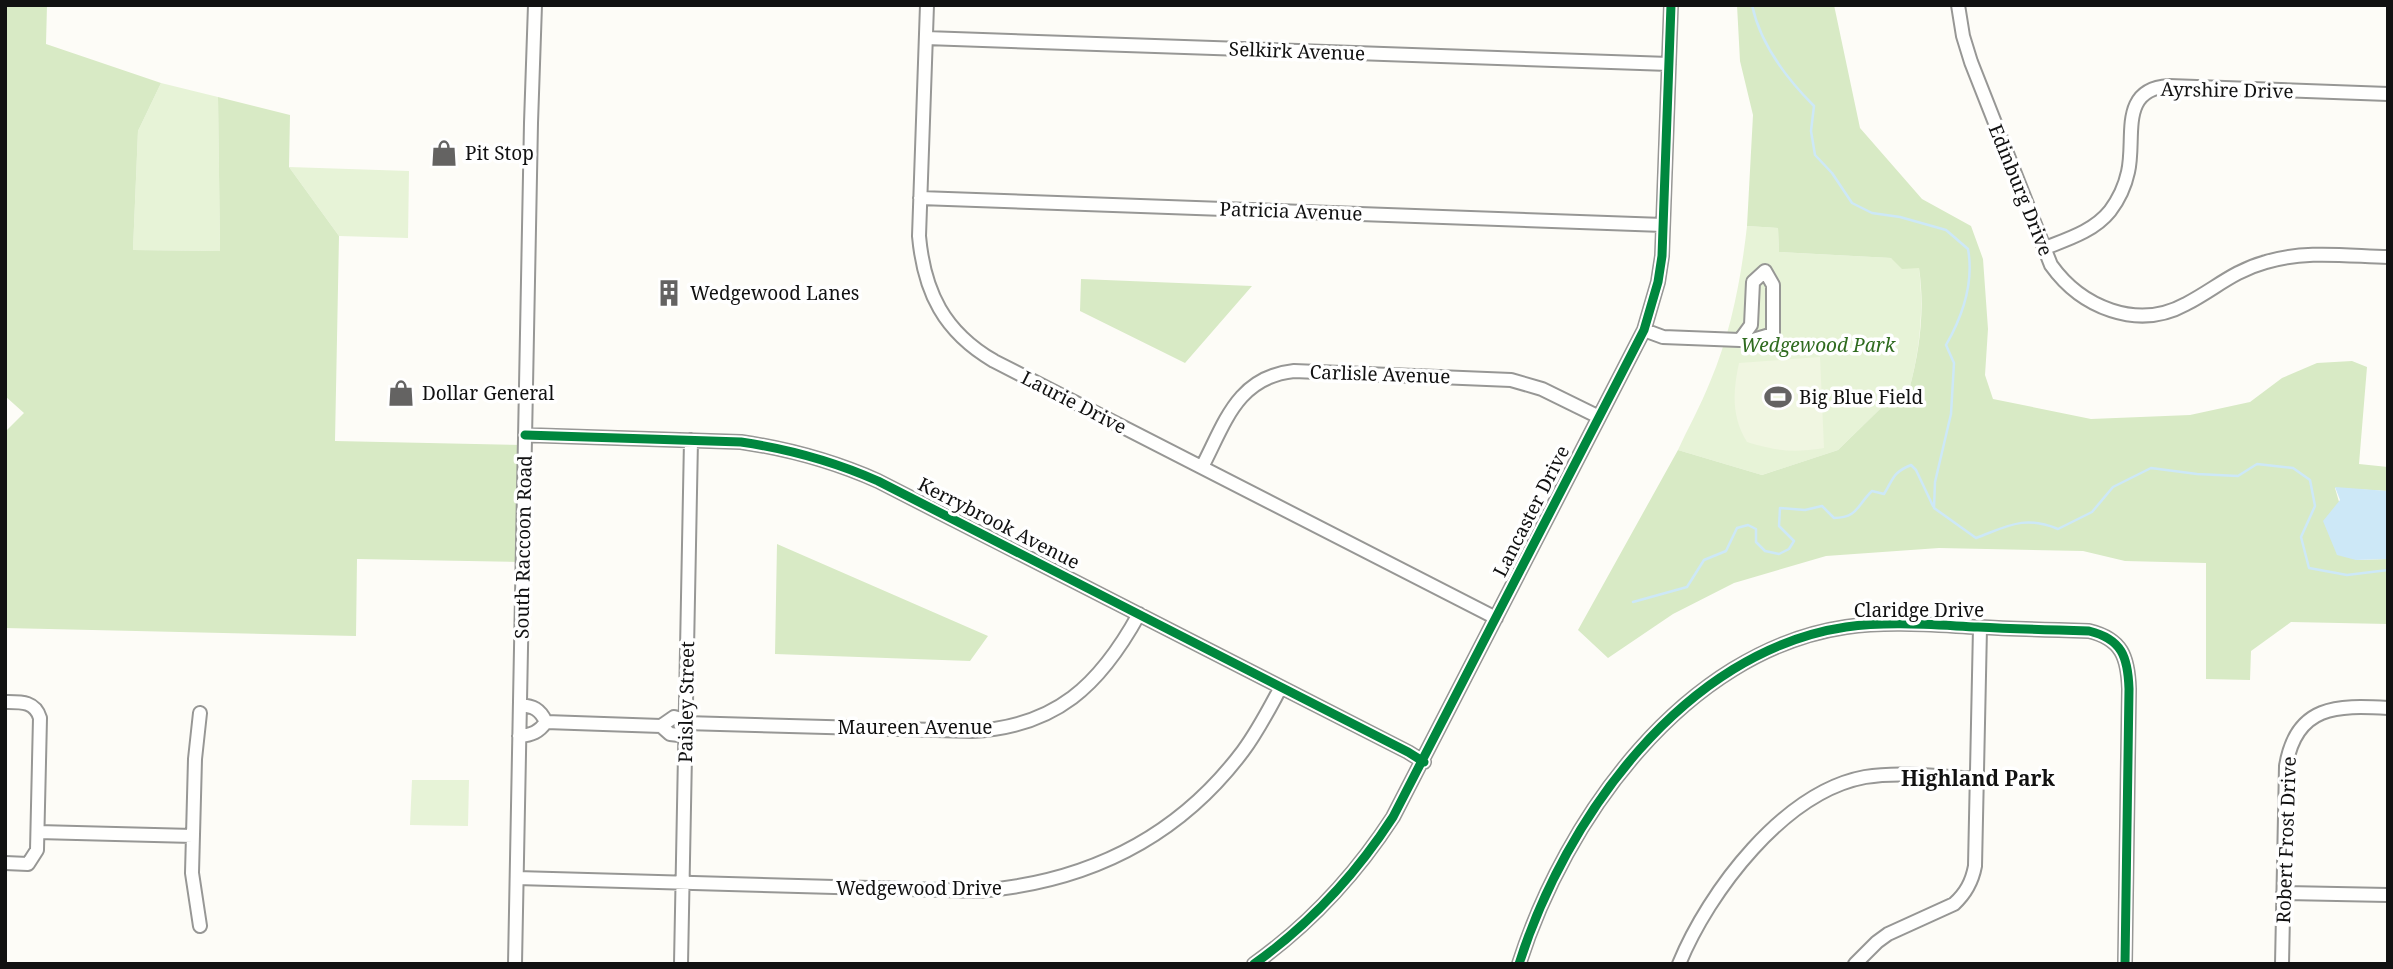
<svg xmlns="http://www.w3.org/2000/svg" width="2393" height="969" viewBox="0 0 2393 969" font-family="'Noto Serif',serif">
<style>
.green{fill:#e7f3d7}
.forest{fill:#d8eac5}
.pitch{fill:#f0f6e1}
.water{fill:#cde8f7}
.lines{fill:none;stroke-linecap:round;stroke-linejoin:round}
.stream{stroke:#cde8f7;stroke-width:2.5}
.minor-casing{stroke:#979795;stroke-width:16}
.minor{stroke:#fffffe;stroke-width:12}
.cycleway-casing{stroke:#fff;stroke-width:13}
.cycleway{stroke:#00873e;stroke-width:9}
.labels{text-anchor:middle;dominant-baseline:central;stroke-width:7;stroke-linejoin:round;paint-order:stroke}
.street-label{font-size:19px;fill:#111;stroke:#fff}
.poi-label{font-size:19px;fill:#111;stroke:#fff;text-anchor:start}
.park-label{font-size:19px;font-style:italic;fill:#2f6b1f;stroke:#fff}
.neighbourhood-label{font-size:21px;font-weight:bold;fill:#111;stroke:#fff}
</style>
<rect width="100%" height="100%" fill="#fdfcf7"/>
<!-- green -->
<path class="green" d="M161,83L218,97L220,251L133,250L138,131Z
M289,167L409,171L408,238L339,236Z
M1747,226L1778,228L1779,252L1891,258L1919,268C1924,309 1920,350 1909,390L1881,408L1838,450L1762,475L1678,450C1688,428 1701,405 1710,382C1731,333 1741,279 1747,226Z
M412,780H469L468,826L410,825Z"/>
<!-- forest -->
<path class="forest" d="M5,5H47L46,44L161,83L138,131L133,250L220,251L218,97L290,115L289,167L339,236L335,441L525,445L522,562L357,559L356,636L5,628V432L24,413L5,396Z
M1737,5H1834L1860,128L1922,199L1971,226L1983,259L1988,329L1985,375L1993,399L2091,419L2190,415L2250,402L2282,378L2317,363L2352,361L2367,367L2359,464L2388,467V491L2335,488L2356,560L2388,559V624L2291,622L2251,651L2250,680L2206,679V563L2125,561L2083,551L1939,548L1826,556L1734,583L1673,614L1608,658L1578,630L1678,450L1762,475L1838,450L1881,408L1909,390C1920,350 1925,309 1919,268L1902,269L1891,258L1779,252L1778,228L1747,226L1753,115L1740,61Z
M1081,279L1252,286L1185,363L1080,311Z
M777,544L988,636L970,661L775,654Z"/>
<!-- pitch -->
<path class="pitch" d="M1820,357L1824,448C1793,453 1776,451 1747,442C1731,417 1733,390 1739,363Z"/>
<!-- water -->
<path class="water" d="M2335,487L2388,491V559L2356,560L2337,555L2323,521L2340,500Z"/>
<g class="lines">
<!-- stream -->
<path class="stream" d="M1752,5C1760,43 1787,79 1814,106L1811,131L1815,155L1832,173L1852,203L1872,213L1900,217L1946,230L1968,249C1974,282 1962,317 1946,345L1954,363L1951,414L1935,482L1934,508L1976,538C2008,526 2024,515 2058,529L2092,512L2113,487L2151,468L2197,474L2238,476L2257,464L2293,468L2310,480L2315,506L2301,537L2309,568L2347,575L2388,570
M1633,602L1687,587L1704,560L1726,551L1737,528L1748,525L1756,529V542L1765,551L1779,554L1789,549L1794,541L1779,526L1780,508L1805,510L1822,506L1834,518C1858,518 1857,505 1872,491L1884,494C1894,478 1892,473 1911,465L1916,470L1933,506"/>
<defs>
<path id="minor" d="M927,5L919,236C924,292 944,332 994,361L1496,618
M1958,5L1963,36L1971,62L2051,265C2081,307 2137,331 2186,304C2215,289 2233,271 2266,262C2305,250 2347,256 2388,257
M926,38L1669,64
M920,198L1663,225
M2045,248C2068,239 2094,231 2110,211C2119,199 2125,186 2128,172C2136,138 2118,89 2169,86L2388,94
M1765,271L1773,285V334L1753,340H1740L1751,325L1753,282Z
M1644,330L1663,337L1740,340
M525,435L741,442C789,449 833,461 878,481L1408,752L1424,762
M1202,467C1225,423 1237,377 1294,371L1511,380L1542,389L1599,417
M5,702C21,702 35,701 40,718L37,850L28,864L5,863
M520,705C533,706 540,709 546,722
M200,713L195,759L192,873L200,926
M685,723L972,731C1056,727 1100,685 1139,614
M661,726L670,734L679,735L685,724
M519,736C532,735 539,732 546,722L661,726L674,717L681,719L685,723
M38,832L193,836
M517,878L979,891C1087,882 1177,839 1243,751C1258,731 1269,709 1281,687
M2283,893L2388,895
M515,964L531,123L535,5
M681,964L691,440
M1254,964C1310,924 1356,874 1393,817L1644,330L1658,282L1662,256L1671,5
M1519,964C1565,819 1684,651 1846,627C1889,621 1934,625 1978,627C2015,629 2052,630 2089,631C2122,639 2128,657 2129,689L2125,964
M1679,964C1709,891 1784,792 1865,777C1901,771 1941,777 1977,779
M1855,964L1877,942L1888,934L1954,904C1966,893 1972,882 1975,866L1980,628
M2282,964L2286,766C2296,705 2337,705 2388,708"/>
</defs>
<!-- minor casing -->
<use href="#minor" class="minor-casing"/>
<!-- minor -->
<use href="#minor" class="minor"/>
<defs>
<path id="cycleway" d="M525,435L741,442C789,449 833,461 878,481L1408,752L1424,762
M1254,964C1310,924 1356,874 1393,817L1644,330L1658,282L1662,256L1671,5
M1519,964C1565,819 1684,651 1846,627C1889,621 1934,625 1978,627C2015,629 2052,630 2089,631C2122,639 2128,657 2129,689L2125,964"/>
</defs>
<!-- cycleway casing -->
<use href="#cycleway" class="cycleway-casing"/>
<!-- cycleway -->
<use href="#cycleway" class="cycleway"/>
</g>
<!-- icons -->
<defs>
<symbol id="shop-bare" viewBox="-9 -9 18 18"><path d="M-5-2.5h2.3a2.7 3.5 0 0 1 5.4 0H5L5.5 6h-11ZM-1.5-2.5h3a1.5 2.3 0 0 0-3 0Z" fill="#646362" stroke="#fff" stroke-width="2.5" paint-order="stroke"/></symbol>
<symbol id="building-bare" viewBox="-9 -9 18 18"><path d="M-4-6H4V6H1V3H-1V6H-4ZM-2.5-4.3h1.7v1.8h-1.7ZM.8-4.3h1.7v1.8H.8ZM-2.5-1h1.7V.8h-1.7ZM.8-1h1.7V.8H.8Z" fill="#646362" stroke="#fff" stroke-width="2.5" paint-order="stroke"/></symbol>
<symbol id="stadium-bare" viewBox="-9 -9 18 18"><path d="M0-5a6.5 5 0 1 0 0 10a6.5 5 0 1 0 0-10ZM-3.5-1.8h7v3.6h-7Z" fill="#646362" stroke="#fff" stroke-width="2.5" paint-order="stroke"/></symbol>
</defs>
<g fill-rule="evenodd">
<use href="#shop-bare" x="425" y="134" width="38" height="38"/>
<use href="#building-bare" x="650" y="274" width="38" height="38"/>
<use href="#shop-bare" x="382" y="374" width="38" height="38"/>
<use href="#stadium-bare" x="1759" y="378" width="38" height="38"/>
</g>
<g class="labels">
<!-- street labels -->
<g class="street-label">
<text transform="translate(1297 51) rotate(2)">Selkirk Avenue</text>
<text transform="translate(2227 90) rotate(1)">Ayrshire Drive</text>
<text transform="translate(2021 190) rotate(68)">Edinburg Drive</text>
<text transform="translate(1291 211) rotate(2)">Patricia Avenue</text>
<text transform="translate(1380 374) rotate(2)">Carlisle Avenue</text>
<text transform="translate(1074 402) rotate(27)">Laurie Drive</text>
<text transform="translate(1531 511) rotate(-63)">Lancaster Drive</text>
<text transform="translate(999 523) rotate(27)">Kerrybrook Avenue</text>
<text transform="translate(523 547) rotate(-89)">South Raccoon Road</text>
<text x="1919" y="610">Claridge Drive</text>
<text transform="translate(686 702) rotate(-89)">Paisley Street</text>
<text x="915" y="727">Maureen Avenue</text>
<text transform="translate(2286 840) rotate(-88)">Robert Frost Drive</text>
<text x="919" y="888">Wedgewood Drive</text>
</g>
<!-- poi labels -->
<g class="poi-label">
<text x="465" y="153">Pit Stop</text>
<text x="690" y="293">Wedgewood Lanes</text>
<text x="422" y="393">Dollar General</text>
<text x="1799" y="397">Big Blue Field</text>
</g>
<!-- park labels -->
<g class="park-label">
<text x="1818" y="345">Wedgewood Park</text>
</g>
<!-- neighbourhood labels -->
<g class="neighbourhood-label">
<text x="1978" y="778">Highland Park</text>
</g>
</g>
<!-- border -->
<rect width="2393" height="969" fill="none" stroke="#111111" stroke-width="14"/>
</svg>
